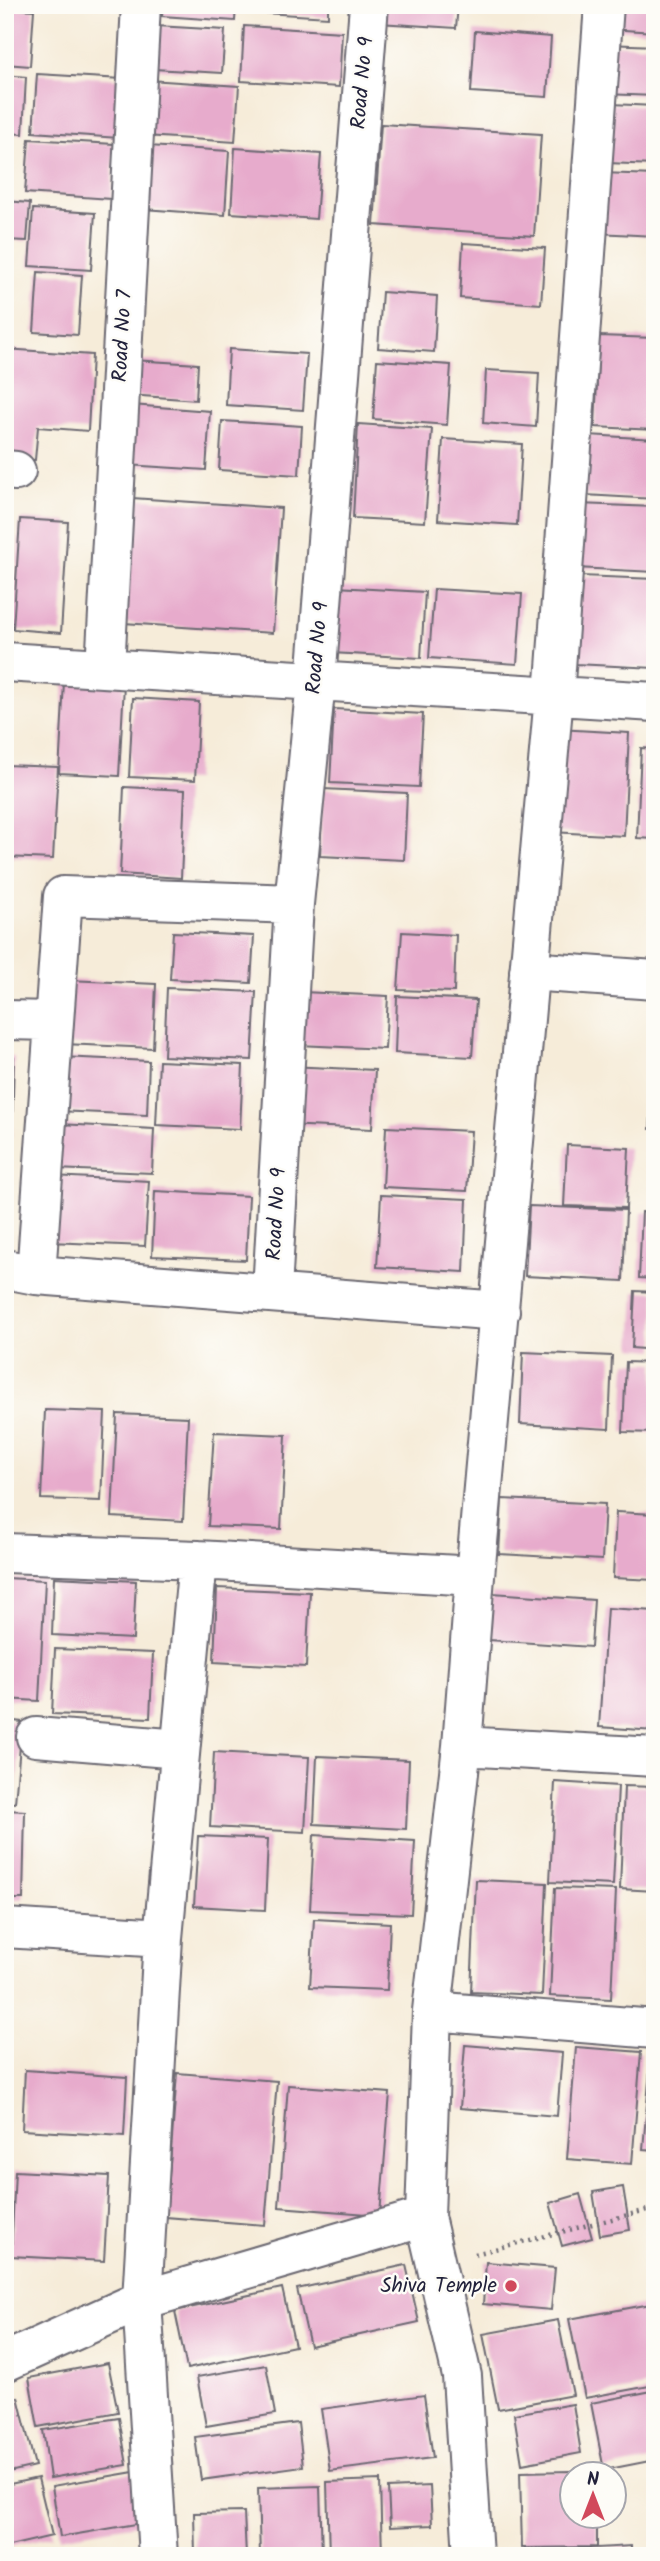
<svg xmlns="http://www.w3.org/2000/svg" width="660" height="2561" viewBox="0 0 660 2561" font-family="Kalam,sans-serif">
<style>
.building{fill:#e7abcc}
.lines{fill:none;stroke-linecap:round;stroke-linejoin:round}
.minor-casing{stroke:#6c6972;stroke-width:42}
.path{stroke:#6c6972;stroke-width:4.5;stroke-dasharray:2 5;stroke-linecap:butt}
.minor{stroke:#fff;stroke-width:38}
.poi-dot{fill:#d1495b;stroke:#fdfcf7;stroke-width:2.5}
.labels{text-anchor:middle;dominant-baseline:central;stroke-width:5;stroke-linejoin:round;paint-order:stroke}
.street-label{font-size:21px;fill:#22223b;stroke:#fdfcf7}
.poi-label{font-size:21px;fill:#22223b;stroke:#fdfcf7;text-anchor:end}
</style>
<rect width="100%" height="100%" fill="#fdfcf7"/>
<filter id="ink" filterUnits="userSpaceOnUse"><feTurbulence type="fractalNoise" baseFrequency=".0143" numOctaves="2"/><feDisplacementMap in="SourceGraphic" scale="14" xChannelSelector="R" yChannelSelector="G"/><feConvolveMatrix kernelMatrix="1 2 1 2 8 2 1 2 1" color-interpolation-filters="sRGB"/></filter>
<filter id="wash" filterUnits="userSpaceOnUse"><feTurbulence type="fractalNoise" baseFrequency=".00686" numOctaves="4" result="noise"/><feDisplacementMap in="SourceGraphic" scale="28" xChannelSelector="R" yChannelSelector="G"/><feGaussianBlur stdDeviation="1.57" result="paint"/><feColorMatrix in="noise" values="0 0 0 0 0 0 0 0 0 0 0 0 0 0 0 0 0 1.4 0 .05"/><feComposite in="paint" operator="in"/></filter>
<g filter="url(#wash)">
<rect width="100%" height="100%" fill="#f6ecd9"/>
<g id="blocks">
<!-- building -->
<path class="building" d="M163,5H236L235,21L162,16Z
M250,5H328V17L249,12Z
M380,5H458L456,28L379,23Z
M610,5H655V32L609,29Z
M5,8L34,10L30,66L5,64Z
M156,26L225,30L222,73L154,69Z
M244,26L342,32L339,87L241,81Z
M475,31L551,37L547,97L471,92Z
M607,44L655,46V96L605,94Z
M37,74L122,79L119,138L33,132Z
M5,75L26,77L23,134L5,133Z
M149,80L239,86L235,142L146,136Z
M611,104L655,106V165L608,163Z
M381,124L541,134L534,236L374,225Z
M29,139L114,144L111,199L25,193Z
M148,146L229,151L225,215L144,209Z
M235,148L321,154L316,219L231,213Z
M601,173L655,175V236L598,233Z
M5,201L30,203L27,241L5,240Z
M33,209L95,213L91,270L29,266Z
M463,243L545,248L541,304L460,298Z
M38,272L82,275L78,335L34,332Z
M382,292L437,296L434,352L378,348Z
M599,336L655,338V430L595,427Z
M5,349L92,355L88,431L38,427L35,460L5,458Z
M229,349L307,354L303,410L226,405Z
M132,360L198,364L196,400L129,395Z
M377,360L451,365L447,425L373,419Z
M486,370L539,373L536,427L483,423Z
M131,405L210,411L206,470L127,465Z
M222,421L302,426L299,475L219,470Z
M358,424L432,429L425,522L353,518Z
M588,435L655,439V499L585,495Z
M443,439L522,444L517,525L438,520Z
M132,498L281,508L273,633L124,623Z
M578,504L655,507V572L576,568Z
M20,519L68,522L61,633L13,629Z
M580,576L655,579V668L575,664Z
M336,587L425,592L421,658L332,653Z
M434,589L522,594L517,664L429,658Z
M64,682L124,685L119,776L59,773Z
M133,698L199,702L195,780L129,777Z
M334,709L423,714L419,787L330,783Z
M557,729L629,733L624,836L552,832Z
M641,748L655,749V839L637,838Z
M5,765L58,767L53,859L5,857Z
M124,787L185,790L181,878L120,874Z
M323,789L407,793L404,860L320,856Z
M173,932L254,936L251,983L170,979Z
M402,932L456,935L454,992L398,990Z
M68,980L156,984L153,1048L64,1044Z
M167,988L256,992L252,1060L164,1056Z
M302,992L388,996L385,1049L299,1045Z
M397,996L476,1000L472,1057L395,1053Z
M5,1057H14L12,1135H5Z
M60,1057L149,1061L147,1115L57,1111Z
M159,1061L243,1065L240,1129L156,1125Z
M288,1066L375,1070L372,1129L285,1125Z
M653,1081H655V1129H650Z
M59,1124L154,1129L152,1173L56,1169Z
M386,1127L471,1131L467,1191L383,1187Z
M567,1145L629,1148L626,1208L564,1206Z
M53,1176L149,1181L145,1246L50,1242Z
M155,1191L249,1196L246,1260L152,1256Z
M381,1195L467,1199L464,1272L377,1267Z
M529,1206L626,1210L623,1281L525,1276Z
M642,1212L655,1213V1279L639,1278Z
M635,1291L655,1292V1350L632,1348Z
M523,1352L612,1356L609,1429L520,1424Z
M626,1362L655,1363V1433L623,1432Z
M45,1410L105,1412L101,1501L41,1499Z
M117,1414L188,1417L183,1521L112,1517Z
M214,1432L286,1435L281,1529L208,1526Z
M502,1499L605,1504L602,1560L499,1554Z
M616,1512L655,1514V1580L613,1578Z
M54,1577L136,1581L133,1639L52,1635Z
M5,1578L45,1580L39,1701L5,1699Z
M217,1588L310,1592L306,1667L214,1662Z
M492,1593L594,1600L591,1647L489,1640Z
M607,1608L655,1611V1731L599,1727Z
M55,1649L153,1653L150,1718L52,1714Z
M5,1720L22,1722L15,1803L5,1802Z
M214,1752L309,1757L305,1832L210,1827Z
M317,1756L409,1760L406,1829L314,1824Z
M555,1782L618,1786L613,1885L550,1882Z
M624,1786L655,1787V1891L620,1889Z
M5,1810L25,1811L23,1899H5Z
M314,1835L415,1841L411,1914L310,1910Z
M198,1836L268,1839L265,1910L194,1906Z
M476,1880L547,1883L542,1995L471,1992Z
M555,1888L616,1890L611,1999L550,1996Z
M314,1919L390,1923L387,1990L310,1987Z
M465,2045L562,2053L557,2116L460,2108Z
M576,2047L641,2052L632,2164L567,2159Z
M652,2047H655V2150L643,2149Z
M25,2070L127,2077L124,2136L22,2130Z
M177,2073L277,2081L265,2225L166,2217Z
M288,2085L390,2093L380,2215L279,2207Z
M15,2171L109,2176L104,2261L11,2256Z
M623,2187L630,2230L600,2235L593,2192Z
M580,2194L592,2238L562,2246L550,2203Z
M486,2262L555,2268L551,2310L483,2304Z
M406,2265L419,2322L310,2346L297,2289Z
M282,2288L295,2346L187,2369L175,2311Z
M651,2304L655,2323V2385L585,2398L569,2319Z
M558,2320L573,2395L498,2409L483,2334Z
M108,2363L118,2412L38,2427L29,2378Z
M266,2365L275,2414L206,2426L197,2377Z
M652,2391L655,2404V2460L604,2470L591,2403Z
M424,2395L433,2458L330,2471L321,2409Z
M18,2397L35,2466L5,2473V2400Z
M573,2404L581,2453L522,2464L514,2414Z
M119,2418L127,2465L50,2478L43,2430Z
M298,2423L303,2466L201,2480L195,2437Z
M572,2471V2516H597V2547L522,2548L520,2472Z
M134,2472L142,2523L60,2537L52,2486Z
M38,2478L52,2536L5,2547V2485Z
M380,2480L382,2556H329L327,2482Z
M320,2486L322,2556H260L258,2488Z
M430,2486L432,2525L390,2527L388,2488Z
M244,2512L246,2556H195L194,2513Z
M631,2546V2556H510V2553Z"/>
</g>
</g>
<g filter="url(#ink)">
<use href="#blocks" fill-opacity="0" stroke="#6c6972" stroke-width="2"/>
<g class="lines">
<defs>
<path id="minor" d="M5,470L16,471
M5,662L655,702
M105,668L141,5
M529,971L655,980
M5,1020L54,1021
M5,1269L36,1275L500,1311
M36,1275L63,896L294,904
M272,1291L294,904L316,681L369,5
M5,1553L198,1560L475,1576
M36,1737L180,1749
M462,1746L655,1757
M5,1928L163,1938
M432,2011L655,2029
M5,2362L142,2300L425,2217
M158,2556L142,2300L163,1938L198,1560
M473,2556L462,2376L425,2217L432,2011L462,1746L475,1576L554,696L604,5"/>
</defs>
<!-- minor casing -->
<use href="#minor" class="minor-casing"/>
<!-- path -->
<path class="path" d="M475,2254L655,2208"/>
<!-- minor -->
<use href="#minor" class="minor"/>
</g>
</g>
<!-- markers -->
<circle class="poi-dot" cx="511" cy="2286" r="7"/>
<g class="labels">
<!-- street labels -->
<g class="street-label">
<text transform="translate(363 83) rotate(-85)">Road No 9</text>
<text transform="translate(123 336) rotate(-87)">Road No 7</text>
<text transform="translate(318 648) rotate(-85)">Road No 9</text>
<text transform="translate(277 1214) rotate(-87)">Road No 9</text>
</g>
<!-- poi labels -->
<g class="poi-label">
<text x="497" y="2286">Shiva Temple</text>
</g>
</g>
<!-- margin -->
<rect width="660" height="2561" fill="none" stroke="#fdfcf7" stroke-width="28"/>
<!-- north arrow -->
<g transform="translate(593 2495)"><circle r="33" fill="#fdfcf7" stroke="#a5a5ac" stroke-width="2"/>
<path d="M0-5L12 26L0 18L-12 26Z" fill="#d1495b"/>
<text y="-10" font-size="19" font-weight="bold" text-anchor="middle" fill="#22223b">N</text>
</g>
</svg>
